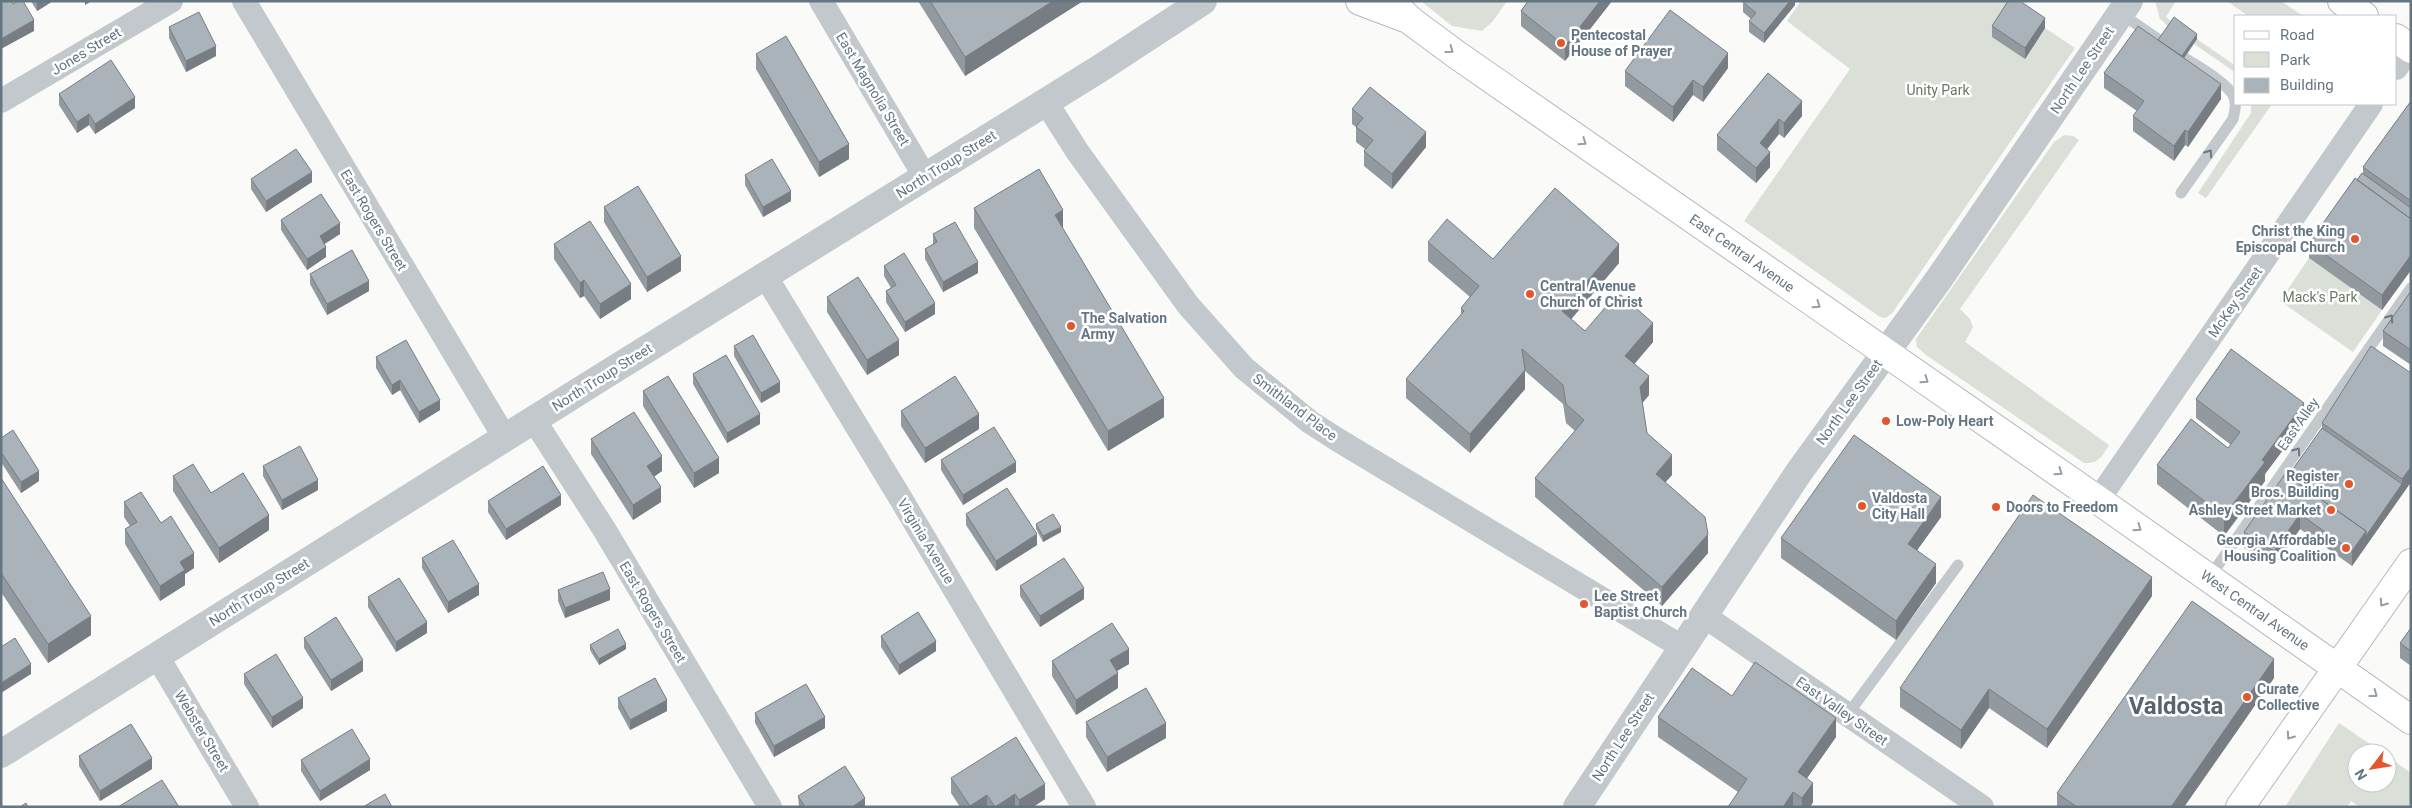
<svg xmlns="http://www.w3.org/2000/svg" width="2412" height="808" viewBox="0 0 2412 808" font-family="Roboto,sans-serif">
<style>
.green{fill:#dadfd7}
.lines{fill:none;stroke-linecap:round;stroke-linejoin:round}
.primary-casing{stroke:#b5babe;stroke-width:30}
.trunk-casing{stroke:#b4b9bd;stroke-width:30}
.service{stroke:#c3c8cc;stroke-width:11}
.minor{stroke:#c3c8cc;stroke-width:24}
.tertiary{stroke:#c3c8cc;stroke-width:28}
.primary{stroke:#fff;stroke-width:28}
.trunk{stroke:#fff;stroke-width:28}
.wall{fill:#929a9f}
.shaded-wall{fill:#777d82}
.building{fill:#aab3b9;stroke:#777d82}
.oneway{stroke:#939fa8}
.oneway2{stroke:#6a7a87}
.poi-dot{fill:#e4572e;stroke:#fff;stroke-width:2}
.labels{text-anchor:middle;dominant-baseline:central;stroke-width:5;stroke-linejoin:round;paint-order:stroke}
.poi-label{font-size:14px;font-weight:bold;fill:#657683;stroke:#fff;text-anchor:start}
.street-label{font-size:14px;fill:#657683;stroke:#fff}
.park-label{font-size:14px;fill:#687a64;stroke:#fff}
.town-label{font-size:24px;font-weight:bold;fill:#57646e;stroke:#fff}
</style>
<rect width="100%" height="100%" fill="#fafaf8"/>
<!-- green -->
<path class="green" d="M1421,1H1507L1493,21L1482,31L1452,26Z
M1801,1H2005L2075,48L1893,312L1886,318L1880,317L1744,221L1850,69L1787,21Z
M2155,1H2176L2166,17L2174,23L2170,28L2160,19Z
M2227,1H2281L2303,16H2248Z
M2197,39L2236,66V73L2194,44Z
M2251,104H2272L2206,198L2198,193L2251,113Z
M2064,135L2073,136L2079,140L1960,309L1970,319L1973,327L1965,342L2109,445C2102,456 2099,464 2084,463L1926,355L1917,347L1916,339L2054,142Z
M2309,258L2382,310L2353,352L2280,301Z
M2339,723L2383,753H2357V783H2387V756L2411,773V807H2359L2351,801L2347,807H2285Z"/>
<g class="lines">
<defs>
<path id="primary" d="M2240,807L2411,563"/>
<path id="trunk" d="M1360,1L1405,18
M1390,1L1411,21L1457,55L2098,500L2411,720
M2342,1L2364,16
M2396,38L2411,49"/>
</defs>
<!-- primary casing -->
<use href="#primary" class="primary-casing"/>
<!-- trunk casing -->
<use href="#trunk" class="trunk-casing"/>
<!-- service -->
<path class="service" d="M2120,13L2161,41
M2181,193L2233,119C2235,110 2237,103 2233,95C2226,82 2197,66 2185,58
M2209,578L2411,288
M1848,714L1958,565"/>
<!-- minor -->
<path class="minor" d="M244,1L505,438
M821,1L925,177
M2396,68L2410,48
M1,101L171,1
M1046,102L1077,151L1188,305L1244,368L1310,422L1338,440L1682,647
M766,277L898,494L1084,807
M534,420L604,529L770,807
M2098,500L2371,104
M1703,615L1982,807
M157,656L247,807"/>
<!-- tertiary -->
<path class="tertiary" d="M1,754L605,375L1099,69L1203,1
M1577,807L1799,472L1939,279L2129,1"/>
<!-- primary -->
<use href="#primary" class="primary"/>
<!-- trunk -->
<use href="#trunk" class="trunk"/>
</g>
<!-- wall -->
<path class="wall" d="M31,1H53L37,11Z
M918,1H1083L965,76Z
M1528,1H1612L1565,61L1521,26V11Z
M1795,1V5L1764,43L1749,32V21L1751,19L1743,12V2Z
M1992,26L2045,28L2025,59L1992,37Z
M169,27L216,56L186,72L169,38Z
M2197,39L2184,58L2221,99L2188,147L2185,145L2174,161L2133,131V116L2137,111L2104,88V73L2158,40Z
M756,54L849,159L819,177L756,69Z
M1728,68L1703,102L1693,95L1673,122L1625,86V71Z
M1768,73L1802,116L1784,138L1779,134L1767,149L1770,167L1756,183L1717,150V135Z
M59,94L135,108L95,134L89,125L77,133L59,105Z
M2411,101V270L2382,310L2309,258V243L2357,180L2363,173V167Z
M1352,109L1426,147L1392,189L1364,166V151L1365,149L1356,142V127L1352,124Z
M745,175L791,201L763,217L745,185Z
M251,179L312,182L266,212L251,189Z
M604,207L681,271L647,292L604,222Z
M974,208L1063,229L1164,417L1108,451L974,228Z
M281,220L340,234L324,244L326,257L307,270L281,230Z
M933,234L978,273L943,292L925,259V249L933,244Z
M1428,242L1493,259L1619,263L1571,319L1585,331L1653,342L1634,364L1649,395L1642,403L1647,433L1672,475L1665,482L1708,553L1662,606L1535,497V478L1575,431L1566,423L1563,404L1525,371V389L1470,453L1406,398V379L1461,315V308L1470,297L1428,261Z
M554,244L631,299L600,319L584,296L580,298L554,259Z
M884,266L935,314L905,332L886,302V291L891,288L884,276Z
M310,274L369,291L327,315L310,284Z
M2411,291V365L2383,346V331Z
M827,297L899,355L867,375L827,312Z
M734,346L780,392L761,403L734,356Z
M376,357L440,410L419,423L400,390L392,395L376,368Z
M2411,373V482L2352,566L2300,529L2274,566L2244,548V532L2288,476L2322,428V423Z
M693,374L760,424L727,443L693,384Z
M643,391L719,473L694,488L643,406Z
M2196,399L2304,422L2265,474V481L2224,536L2157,484V465L2228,448L2231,445L2196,418Z
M901,411L979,429L925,463L901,426Z
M1,438L39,481L21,493L1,462Z
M591,439L662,471L654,477L661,502L633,520L591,454Z
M941,460L1016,472L963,505L941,470Z
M263,466L318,490L282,510L263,476Z
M173,476L269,530L219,563L173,491Z
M1,478L91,635L48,663L1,592Z
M488,501L561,505L506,540L488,512Z
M124,502L161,523L194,568L185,574V585L160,601L125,544V529L130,526L124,517Z
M966,514L1037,545L996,571L966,525Z
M1941,517L1917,550L1936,583L1896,640L1781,558V538Z
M1036,524L1061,532L1043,542L1036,529Z
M422,558L479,595L448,613L422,568Z
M1020,586L1084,599L1040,627L1020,596Z
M558,590L610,600L565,618L558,601Z
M2152,596L2047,748L1989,708L1961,749L1900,707V688Z
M368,597L427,633L396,652L368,607Z
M2411,628V666L2400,658V643Z
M881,636L936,651L899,675L881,647Z
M304,638L363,671L331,691L304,648Z
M590,645L626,649L599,665L590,650Z
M1052,661L1129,664L1117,671L1118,688L1076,715L1052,676Z
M244,674L303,708L272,728L244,684Z
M2274,678L2184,807H2057V793Z
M1732,696L1836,737L1807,778L1813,802L1810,807H1728L1738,792L1658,737V717Z
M618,698L667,711L630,730L618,708Z
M755,713L825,728L774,757L755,723Z
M1086,722L1166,738L1107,772L1086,737Z
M79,756L152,769L100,801L79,766Z
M301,760L370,770L320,801L301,771Z
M951,778L1045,799L1033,807H960L951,793Z
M798,796L865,807H799Z"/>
<!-- shaded-wall -->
<path class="shaded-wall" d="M37,1H53L37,11Z
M85,1H92L85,5Z
M1053,1H1083L965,76V57Z
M1600,1H1612L1565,61V46Z
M1790,1H1795V5L1764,43V33Z
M2045,18V28L2025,59V48Z
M34,20V31L1,49V39Z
M2197,34V39L2177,68V63Z
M216,46V56L186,72V61Z
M1728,53V68L1703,102V87Z
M1693,80V95L1673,122V107Z
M2221,84V99L2188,147V132Z
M135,97V108L95,134V124Z
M1802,101V116L1784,138V123Z
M89,114V125L77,133V122Z
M1779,119V134L1760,158V143Z
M2185,130V145L2174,161V146Z
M1426,132V147L1392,189V174Z
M849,144V159L819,177V162Z
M1770,152V167L1756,183V168Z
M312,172V182L266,212V201Z
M791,191V201L763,217V207Z
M1063,210V229L1055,215Z
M340,223V234L320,247V236Z
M1619,244V263L1562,330V311Z
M326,247V257L307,270V259Z
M2411,255V270L2382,310V295Z
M681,256V271L647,292V277Z
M978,262V273L943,292V282Z
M584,280V296L580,298V283Z
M369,281V291L327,315V304Z
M631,284V299L600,319V304Z
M935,303V314L905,332V322Z
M1653,323V342L1625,375V356Z
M899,340V355L867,375V360Z
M1525,370V389L1470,453V434Z
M1649,376V395L1640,406V387Z
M400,380V390L392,395V385Z
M780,382V392L761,403V393Z
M1164,398V417L1108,451V431Z
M440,400V410L419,423V412Z
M2304,403V422L2265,474V481L2224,536V516L2262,460Z
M760,414V424L727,443V433Z
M979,414V429L925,463V448Z
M1672,455V475L1656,493V474Z
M662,456V471L647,481V466Z
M719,458V473L694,488V473Z
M1016,462V472L963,505V495Z
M2411,467V482L2352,566V551L2402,484V479Z
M39,471V481L21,493V482Z
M318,480V490L282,510V500Z
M661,487V502L633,520V505Z
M561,495V505L506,540V529Z
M1941,497V517L1908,563V544Z
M2300,514V529L2274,566V551Z
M269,515V530L219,563V548Z
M1061,527V532L1043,542V536Z
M1037,534V545L996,571V561Z
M1708,534V553L1662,606V587Z
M194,553V568L185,574V585L160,601V586L180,562Z
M1936,564V583L1896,640V621Z
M2152,577V596L2047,748V729Z
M479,584V595L448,613V602Z
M1084,588V599L1040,627V616Z
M610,589V600L565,618V608Z
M91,616V635L48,663V644Z
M427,622V633L396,652V642Z
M936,641V651L899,675V665Z
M626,644V649L599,665V659Z
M1129,649V664L1110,675V660Z
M2274,659V678L2184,807H2171Z
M363,660V671L331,691V680Z
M31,664V674L1,693V683Z
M1118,673V688L1076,715V700Z
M1989,689V708L1961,749V730Z
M303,698V708L272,728V717Z
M667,700V711L630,730V720Z
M825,717V728L774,757V746Z
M1836,718V737L1798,791V772Z
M1166,723V738L1107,772V757Z
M152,758V769L100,801V791Z
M370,759V770L320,801V791Z
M1813,783V802L1810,807H1802V798Z
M1045,784V799L1033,807H1019V800Z
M1793,792V807H1783Z
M1015,794V807H996Z
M987,795V807H970V806Z
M865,798V807H852Z"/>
<!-- building -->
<path class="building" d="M1,1H12L13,4L18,1H23L34,20L1,39Z
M930,1H1053L965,57Z
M1528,1H1600L1565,46L1521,11Z
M1744,1H1790L1764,33L1749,21L1756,13L1743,2Z
M2008,1H2020L2045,18L2025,48L1992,26Z
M1670,10L1728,53L1703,87L1693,80L1673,107L1625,71Z
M199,12L216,46L186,61L169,27Z
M2174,17L2197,34L2182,56L2158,40Z
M2138,26L2221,84L2188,132L2185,130L2174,146L2133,116L2144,101L2104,73Z
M786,36L849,144L819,162L756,54Z
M111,60L135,97L95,124L89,114L77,122L59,94Z
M1768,73L1802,101L1784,123L1779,119L1760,143L1770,152L1756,168L1717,135Z
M1370,87L1426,132L1392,174L1364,151L1373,140L1356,127L1363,118L1352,109Z
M2411,101V201L2363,167Z
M296,149L312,172L266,201L251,179Z
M772,159L791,191L763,207L745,175Z
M1039,169L1063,210L1055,215L1164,398L1108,431L974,208Z
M2362,173L2411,208V219L2357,180Z
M2355,178L2411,219V255L2382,295L2309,243Z
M638,186L681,256L647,277L604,207Z
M1555,188L1619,244L1562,311L1585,331L1615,296L1621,295L1653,323L1625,356L1649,376L1640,387L1647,433L1672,455L1656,474L1705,517L1708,534L1662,587L1535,478L1584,420L1566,404L1563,385L1522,349L1525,370L1470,434L1406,379L1464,311L1461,308L1479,286L1428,242L1447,219L1493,259Z
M321,194L340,223L320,236L326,247L307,259L281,220Z
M590,221L631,284L600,304L584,280L580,283L554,244Z
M955,222L978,262L943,282L925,249L937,242L933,234Z
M352,250L369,281L327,304L310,274Z
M904,253L935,303L905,322L886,291L896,285L884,266Z
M858,277L899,340L867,360L827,297Z
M2411,291V350L2383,331Z
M753,335L780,382L761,393L734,346Z
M406,340L440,400L419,412L400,380L392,385L376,357Z
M2371,346L2411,373V467L2402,479L2322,423Z
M2231,349L2304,403L2262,460L2265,462L2224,516L2157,465L2191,419L2228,448L2240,432L2196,399Z
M726,355L760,414L727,433L693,374Z
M668,376L719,458L694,473L643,391Z
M955,376L979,414L925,448L901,411Z
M634,412L662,456L647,466L661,487L633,505L591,439Z
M994,427L1016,462L963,495L941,460Z
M2322,428L2402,484L2366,536V531L2288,476Z
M13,430L39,471L21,482L1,452V438Z
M1854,435L1941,497L1908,544L1936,564L1896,621L1781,538Z
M300,446L318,480L282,500L263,466Z
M193,464L211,493L243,473L269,515L219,548L173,476Z
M543,466L561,495L506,529L488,501Z
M2285,474L2366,531L2352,551L2300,514L2274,551L2244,532Z
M1,478L91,616L48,644L1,573Z
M1007,488L1037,534L996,561L966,514Z
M141,492L161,523L171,516L194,553L180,562L185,570L160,586L125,529L137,522L124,502Z
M2033,495L2152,577L2047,729L1989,689L1961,730L1900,688Z
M1053,514L1061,527L1043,536L1036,524Z
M453,540L479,584L448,602L422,558Z
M1064,558L1084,588L1040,616L1020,586Z
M603,572L610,589L565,608L558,590Z
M399,578L427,622L396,642L368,597Z
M2192,601L2274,659L2171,807H2077L2057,793Z
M918,612L936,641L899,665L881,636Z
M336,617L363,660L331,680L304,638Z
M1112,623L1129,649L1110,660L1118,673L1076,700L1052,661Z
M2411,628V651L2400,643Z
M618,629L626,644L599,659L590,645Z
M15,638L31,664L1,683V647Z
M276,654L303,698L272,717L244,674Z
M1755,662L1836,718L1798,772L1813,783L1802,798L1793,792L1783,807H1728L1747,779L1658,717L1692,668L1732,696Z
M655,678L667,700L630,720L618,698Z
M806,684L825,717L774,746L755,713Z
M1146,688L1166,723L1107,757L1086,722Z
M131,724L152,758L100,791L79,756Z
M352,729L370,759L320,791L301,760Z
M1016,737L1045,784L1019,800L1015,794L995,807L987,795L970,806L951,778Z
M845,766L865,798L852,807H805L798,796Z
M162,780L179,807H118Z
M385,794L392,807H363Z
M26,803L28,807H20Z"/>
<!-- one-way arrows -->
<defs><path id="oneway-chevron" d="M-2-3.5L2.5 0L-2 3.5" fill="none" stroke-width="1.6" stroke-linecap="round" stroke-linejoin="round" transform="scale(1.25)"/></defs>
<g class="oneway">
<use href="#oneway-chevron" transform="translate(1450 50) rotate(36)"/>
<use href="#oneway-chevron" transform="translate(1583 142) rotate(35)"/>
<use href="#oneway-chevron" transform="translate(1817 305) rotate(35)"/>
<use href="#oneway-chevron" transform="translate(1925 380) rotate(35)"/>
<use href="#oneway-chevron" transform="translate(2059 472) rotate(35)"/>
<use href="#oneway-chevron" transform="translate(2138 528) rotate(35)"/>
<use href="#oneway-chevron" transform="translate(2383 603) rotate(125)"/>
<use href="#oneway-chevron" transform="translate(2374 694) rotate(37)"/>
<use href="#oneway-chevron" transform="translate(2290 736) rotate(125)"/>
</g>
<g class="oneway2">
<use href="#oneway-chevron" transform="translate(2209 153) rotate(-55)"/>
<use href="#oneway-chevron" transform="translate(2390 318) rotate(-55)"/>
<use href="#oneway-chevron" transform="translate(2297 451) rotate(-55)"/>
</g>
<!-- markers -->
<g class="poi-dot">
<circle cx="1561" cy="43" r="5"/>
<circle cx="2355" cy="239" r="5"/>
<circle cx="1530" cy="294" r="5"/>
<circle cx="1071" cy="326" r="5"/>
<circle cx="1886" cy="421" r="5"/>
<circle cx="2349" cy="484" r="5"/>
<circle cx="1862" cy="506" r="5"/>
<circle cx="1996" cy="507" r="5"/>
<circle cx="2331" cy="510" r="5"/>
<circle cx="2346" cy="548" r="5"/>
<circle cx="1584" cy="604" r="5"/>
<circle cx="2247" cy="697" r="5"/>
</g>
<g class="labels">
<!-- poi labels -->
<g class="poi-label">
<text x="1571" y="35">Pentecostal<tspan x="1571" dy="16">House of Prayer</tspan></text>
<text x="2345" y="231" text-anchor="end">Christ the King<tspan x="2345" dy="16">Episcopal Church</tspan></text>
<text x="1540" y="286">Central Avenue<tspan x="1540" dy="16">Church of Christ</tspan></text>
<text x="1081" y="318">The Salvation<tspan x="1081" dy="16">Army</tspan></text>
<text x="1896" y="421">Low-Poly Heart</text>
<text x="2339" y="476" text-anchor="end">Register<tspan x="2339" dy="16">Bros. Building</tspan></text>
<text x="1872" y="498">Valdosta<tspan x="1872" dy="16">City Hall</tspan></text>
<text x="2006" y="507">Doors to Freedom</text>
<text x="2321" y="510" text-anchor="end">Ashley Street Market</text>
<text x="2336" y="540" text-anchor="end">Georgia Affordable<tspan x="2336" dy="16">Housing Coalition</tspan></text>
<text x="1594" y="596">Lee Street<tspan x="1594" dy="16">Baptist Church</tspan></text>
<text x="2257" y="689">Curate<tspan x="2257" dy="16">Collective</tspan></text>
</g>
<!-- street labels -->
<g class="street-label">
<text transform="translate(86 51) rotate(-31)">Jones Street</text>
<text transform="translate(2082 70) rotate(-56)">North Lee Street</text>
<text transform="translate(873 89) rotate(59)">East Magnolia Street</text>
<text transform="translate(946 164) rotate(-32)">North Troup Street</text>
<text transform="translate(374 220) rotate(59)">East Rogers Street</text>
<text transform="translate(1742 253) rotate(35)">East Central Avenue</text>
<text transform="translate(2235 302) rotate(-55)">McKey Street</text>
<text transform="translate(602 377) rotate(-32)">North Troup Street</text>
<text transform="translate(1849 402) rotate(-54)">North Lee Street</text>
<text transform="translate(1295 407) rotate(37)">Smithland Place</text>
<text transform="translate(2298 424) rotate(-55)">East Alley</text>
<text transform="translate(926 541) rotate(59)">Virginia Avenue</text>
<text transform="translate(259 592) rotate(-32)">North Troup Street</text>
<text transform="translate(2255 610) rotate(35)">West Central Avenue</text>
<text transform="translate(653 612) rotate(59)">East Rogers Street</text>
<text transform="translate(1842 711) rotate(35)">East Valley Street</text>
<text transform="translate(202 731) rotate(59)">Webster Street</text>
<text transform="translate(1623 737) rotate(-57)">North Lee Street</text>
</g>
<!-- park labels -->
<g class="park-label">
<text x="1938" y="90">Unity Park</text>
<text x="2320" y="297">Mack's Park</text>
</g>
<!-- town labels -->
<g class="town-label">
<text x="2176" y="706">Valdosta</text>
</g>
</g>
<!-- border -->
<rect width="2412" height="808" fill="none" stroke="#657683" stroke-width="5"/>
<!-- legend -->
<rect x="2234" y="15" width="162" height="90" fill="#ffffff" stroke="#c1c8cd"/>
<rect x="2244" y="31" width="25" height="8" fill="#ffffff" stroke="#c1c8cd"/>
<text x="2280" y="40" font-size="15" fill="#657683">Road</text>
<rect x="2244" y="52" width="25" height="15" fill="#dadfd7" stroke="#c1c8cd"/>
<text x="2280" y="65" font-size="15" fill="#657683">Park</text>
<rect x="2244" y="78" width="25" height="15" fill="#aab3b9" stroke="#c1c8cd"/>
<text x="2280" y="90" font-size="15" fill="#657683">Building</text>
<!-- north arrow -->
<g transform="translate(2372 768) rotate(239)"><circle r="24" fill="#ffffff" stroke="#c1c8cd"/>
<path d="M0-4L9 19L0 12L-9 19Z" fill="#e4572e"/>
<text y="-8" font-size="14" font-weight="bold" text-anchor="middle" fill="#657683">N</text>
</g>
</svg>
